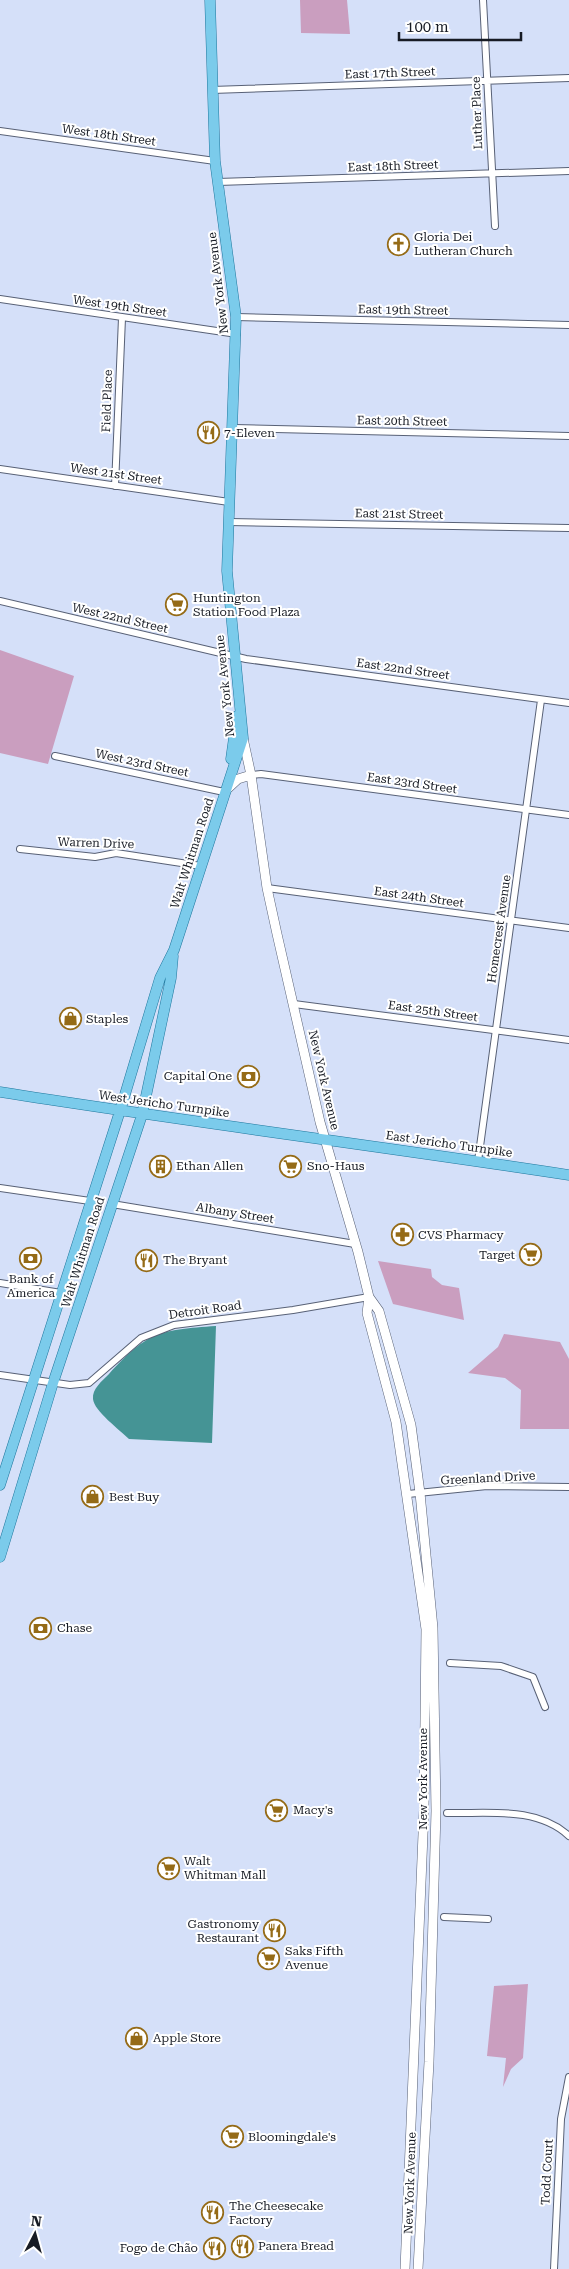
<svg xmlns="http://www.w3.org/2000/svg" width="569" height="2269" viewBox="0 0 569 2269" font-family="'Roboto Serif',serif">
<style>
.green{fill:#ca9ebf}
.water{fill:#459495}
.lines{fill:none;stroke-linecap:round;stroke-linejoin:round}
.street-casing{stroke:#586176;stroke-width:8}
.secondary-casing{stroke:#586176;stroke-width:10}
.primary-casing{stroke:#1f779d;stroke-width:11}
.street{stroke:#fff;stroke-width:6}
.secondary{stroke:#fff;stroke-width:9}
.primary{stroke:#7bcbeb;stroke-width:10}
.labels{text-anchor:middle;dominant-baseline:central;stroke-width:4;stroke-linejoin:round;paint-order:stroke}
.street-label{font-size:12px;fill:#171b24;stroke:#fff}
.poi-label{font-size:12px;fill:#171b24;stroke:#fff;text-anchor:start}
</style>
<rect width="100%" height="100%" fill="#d5e0f9"/>
<!-- green -->
<path class="green" d="M300,0H347L350,34L301,33Z
M0,650L74,676L48,764L0,753Z
M378,1261L431,1269L432,1277L442,1285L459,1288L464,1320L393,1304Z
M504,1334L560,1342L569,1359V1429H520L521,1390L505,1378L468,1373L498,1347Z
M528,1984L523,2058L511,2069L503,2087L506,2058L487,2056L494,1986Z"/>
<!-- water -->
<path class="water" d="M216,1326L212,1443L129,1439C120,1430 94,1411 93,1399C92,1389 102,1381 109,1374C148,1331 160,1330 216,1326Z"/>
<g class="lines">
<defs>
<path id="street" d="M483,0L495,226
M212,90L569,78
M0,131L215,161
M218,182L569,171
M0,299L237,334
M236,317L569,325
M234,428L569,436
M0,469L229,502
M115,486L122,318
M229,522L569,528
M0,601L246,659L569,703
M55,756L224,792
M251,775L261,774L569,815
M20,849L95,857L116,853L201,866
M267,888L569,928
M294,1004L569,1040
M478,1161L541,700
M0,1188L90,1201
M112,1204L355,1244
M0,1283L61,1293
M0,1375L70,1385L89,1383L141,1338L174,1325L293,1310L369,1297
M408,1494L487,1486L569,1487
M450,1663L501,1666L533,1677L545,1707
M447,1813C488,1814 537,1806 569,1836
M444,1917L488,1919
M554,2269L561,2119L569,2077"/>
<path id="secondary" d="M243,738L251,775L267,888L277,934L320,1122L358,1252L369,1297L367,1313L396,1422L426,1629L424,1810L405,2269
M224,792L238,779L251,775
M369,1297L379,1311L411,1425L420,1493L433,1628L436,1811L429,2062L418,2269"/>
<path id="primary" d="M231,759L237,716
M0,1092C189,1122 379,1146 569,1175
M0,1485L120,1111L160,978L174,950L243,738L227,571L236,317L215,161L210,0
M0,1557L53,1383L142,1115L171,978L173,956"/>
</defs>
<!-- street casing -->
<use href="#street" class="street-casing"/>
<!-- secondary casing -->
<use href="#secondary" class="secondary-casing"/>
<!-- primary casing -->
<use href="#primary" class="primary-casing"/>
<!-- street -->
<use href="#street" class="street"/>
<!-- secondary -->
<use href="#secondary" class="secondary"/>
<!-- primary -->
<use href="#primary" class="primary"/>
</g>
<!-- icons -->
<defs>
<symbol id="church-ring" viewBox="-11 -11 22 22"><circle r="9.5" fill="#fff" stroke="#956b17" stroke-width="1.5"/><path d="M-1.2-6h2.4v3.5h3.3v2.4h-3.3V6h-2.4V-.1h-3.3v-2.4h3.3Z" fill="#956b17"/></symbol>
<symbol id="restaurant-ring" viewBox="-11 -11 22 22"><circle r="9.5" fill="#fff" stroke="#956b17" stroke-width="1.5"/><path d="M-5-6h1v4h1v-4h1v4h1v-4h1v5L-1.5 .5V6h-2V.5L-5-1ZM5-6V6H3V1.5H1.5Q1.5-4 5-6Z" fill="#956b17"/></symbol>
<symbol id="supermarket-ring" viewBox="-11 -11 22 22"><circle r="9.5" fill="#fff" stroke="#956b17" stroke-width="1.5"/><path d="M-6-5.5h2.5l.6 2H6L4.5 2H-2.5L-4.4-4H-6ZM-1.5 3.2a1.3 1.3 0 1 0 .1 0ZM3 3.2a1.3 1.3 0 1 0 .1 0Z" fill="#956b17"/></symbol>
<symbol id="shop-ring" viewBox="-11 -11 22 22"><circle r="9.5" fill="#fff" stroke="#956b17" stroke-width="1.5"/><path d="M-5-2.5h2.3a2.7 3.5 0 0 1 5.4 0H5L5.5 6h-11ZM-1.5-2.5h3a1.5 2.3 0 0 0-3 0Z" fill="#956b17"/></symbol>
<symbol id="bank-ring" viewBox="-11 -11 22 22"><circle r="9.5" fill="#fff" stroke="#956b17" stroke-width="1.5"/><path d="M-6-4H6V4H-6ZM0-2.3a2.3 2.3 0 1 0 0 4.6a2.3 2.3 0 1 0 0-4.6Z" fill="#956b17"/></symbol>
<symbol id="building-ring" viewBox="-11 -11 22 22"><circle r="9.5" fill="#fff" stroke="#956b17" stroke-width="1.5"/><path d="M-4-6H4V6H1V3H-1V6H-4ZM-2.5-4.3h1.7v1.8h-1.7ZM.8-4.3h1.7v1.8H.8ZM-2.5-1h1.7V.8h-1.7ZM.8-1h1.7V.8H.8Z" fill="#956b17"/></symbol>
<symbol id="pharmacy-ring" viewBox="-11 -11 22 22"><circle r="9.5" fill="#fff" stroke="#956b17" stroke-width="1.5"/><path d="M-2-6h4v4h4v4h-4v4h-4v-4h-4v-4h4Z" fill="#956b17"/></symbol>
</defs>
<g fill-rule="evenodd">
<use href="#church-ring" x="386" y="232" width="25" height="25"/>
<use href="#restaurant-ring" x="196" y="420" width="25" height="25"/>
<use href="#supermarket-ring" x="164" y="592" width="25" height="25"/>
<use href="#shop-ring" x="58" y="1006" width="25" height="25"/>
<use href="#bank-ring" x="236" y="1064" width="25" height="25"/>
<use href="#building-ring" x="148" y="1154" width="25" height="25"/>
<use href="#supermarket-ring" x="278" y="1154" width="25" height="25"/>
<use href="#pharmacy-ring" x="390" y="1222" width="25" height="25"/>
<use href="#supermarket-ring" x="518" y="1242" width="25" height="25"/>
<use href="#bank-ring" x="18" y="1246" width="25" height="25"/>
<use href="#restaurant-ring" x="134" y="1248" width="25" height="25"/>
<use href="#shop-ring" x="80" y="1484" width="25" height="25"/>
<use href="#bank-ring" x="28" y="1616" width="25" height="25"/>
<use href="#supermarket-ring" x="264" y="1798" width="25" height="25"/>
<use href="#supermarket-ring" x="156" y="1856" width="25" height="25"/>
<use href="#restaurant-ring" x="262" y="1918" width="25" height="25"/>
<use href="#supermarket-ring" x="256" y="1946" width="25" height="25"/>
<use href="#shop-ring" x="124" y="2026" width="25" height="25"/>
<use href="#supermarket-ring" x="220" y="2124" width="25" height="25"/>
<use href="#restaurant-ring" x="200" y="2200" width="25" height="25"/>
<use href="#restaurant-ring" x="230" y="2234" width="25" height="25"/>
<use href="#restaurant-ring" x="202" y="2236" width="25" height="25"/>
</g>
<g class="labels">
<!-- street labels -->
<g class="street-label">
<text transform="translate(390 73) rotate(-2)">East 17th Street</text>
<text transform="translate(477 113) rotate(-92)">Luther Place</text>
<text transform="translate(109 135) rotate(8)">West 18th Street</text>
<text transform="translate(393 166) rotate(-2)">East 18th Street</text>
<text transform="translate(218 283) rotate(-97)">New York Avenue</text>
<text transform="translate(120 306) rotate(8)">West 19th Street</text>
<text transform="translate(403 310) rotate(1)">East 19th Street</text>
<text transform="translate(107 401) rotate(-88)">Field Place</text>
<text transform="translate(402 421) rotate(1)">East 20th Street</text>
<text transform="translate(116 474) rotate(8)">West 21st Street</text>
<text transform="translate(399 514) rotate(1)">East 21st Street</text>
<text transform="translate(120 618) rotate(13)">West 22nd Street</text>
<text transform="translate(403 669) rotate(8)">East 22nd Street</text>
<text transform="translate(225 686) rotate(-96)">New York Avenue</text>
<text transform="translate(142 763) rotate(12)">West 23rd Street</text>
<text transform="translate(412 783) rotate(8)">East 23rd Street</text>
<text transform="translate(96 843) rotate(2)">Warren Drive</text>
<text transform="translate(192 853) rotate(-72)">Walt Whitman Road</text>
<text transform="translate(419 897) rotate(8)">East 24th Street</text>
<text transform="translate(499 929) rotate(-82)">Homecrest Avenue</text>
<text transform="translate(433 1011) rotate(8)">East 25th Street</text>
<text transform="translate(324 1080) rotate(77)">New York Avenue</text>
<text transform="translate(164 1104) rotate(8)">West Jericho Turnpike</text>
<text transform="translate(449 1144) rotate(8)">East Jericho Turnpike</text>
<text transform="translate(235 1213) rotate(9)">Albany Street</text>
<text transform="translate(83 1252) rotate(-72)">Walt Whitman Road</text>
<text transform="translate(205 1310) rotate(-8)">Detroit Road</text>
<text transform="translate(488 1478) rotate(-3)">Greenland Drive</text>
<text transform="translate(423 1779) rotate(-90)">New York Avenue</text>
<text transform="translate(547 2172) rotate(-87)">Todd Court</text>
<text transform="translate(410 2183) rotate(-88)">New York Avenue</text>
</g>
<!-- poi labels -->
<g class="poi-label">
<text x="414" y="237">Gloria Dei<tspan x="414" dy="14">Lutheran Church</tspan></text>
<text x="224" y="433">7-Eleven</text>
<text x="193" y="598">Huntington<tspan x="193" dy="14">Station Food Plaza</tspan></text>
<text x="86" y="1019">Staples</text>
<text x="232" y="1076" text-anchor="end">Capital One</text>
<text x="176" y="1166">Ethan Allen</text>
<text x="307" y="1166">Sno-Haus</text>
<text x="418" y="1235">CVS Pharmacy</text>
<text x="515" y="1255" text-anchor="end">Target</text>
<text x="163" y="1260">The Bryant</text>
<text x="31" y="1279" text-anchor="middle">Bank of<tspan x="31" dy="14">America</tspan></text>
<text x="109" y="1497">Best Buy</text>
<text x="57" y="1628">Chase</text>
<text x="293" y="1810">Macy's</text>
<text x="184" y="1861">Walt<tspan x="184" dy="14">Whitman Mall</tspan></text>
<text x="259" y="1924" text-anchor="end">Gastronomy<tspan x="259" dy="14">Restaurant</tspan></text>
<text x="285" y="1951">Saks Fifth<tspan x="285" dy="14">Avenue</tspan></text>
<text x="153" y="2038">Apple Store</text>
<text x="248" y="2137">Bloomingdale's</text>
<text x="229" y="2206">The Cheesecake<tspan x="229" dy="14">Factory</tspan></text>
<text x="258" y="2246">Panera Bread</text>
<text x="198" y="2248" text-anchor="end">Fogo de Chão</text>
</g>
</g>
<!-- north arrow -->
<g transform="translate(35 2234) rotate(6)" stroke="#ffffff" stroke-width="4" paint-order="stroke">
<path d="M0-4L9 19L0 12L-9 19Z" fill="#171b24"/>
<text y="-8" font-size="14" font-weight="bold" text-anchor="middle" fill="#171b24">N</text>
</g>
<!-- scale -->
<path d="M399 32v8h122v-8" fill="none" stroke="#171b24" stroke-width="2.5"/>
<text x="406" y="32" font-size="15" fill="#171b24" stroke="#ffffff" stroke-width="4" paint-order="stroke">100 m</text>
</svg>
